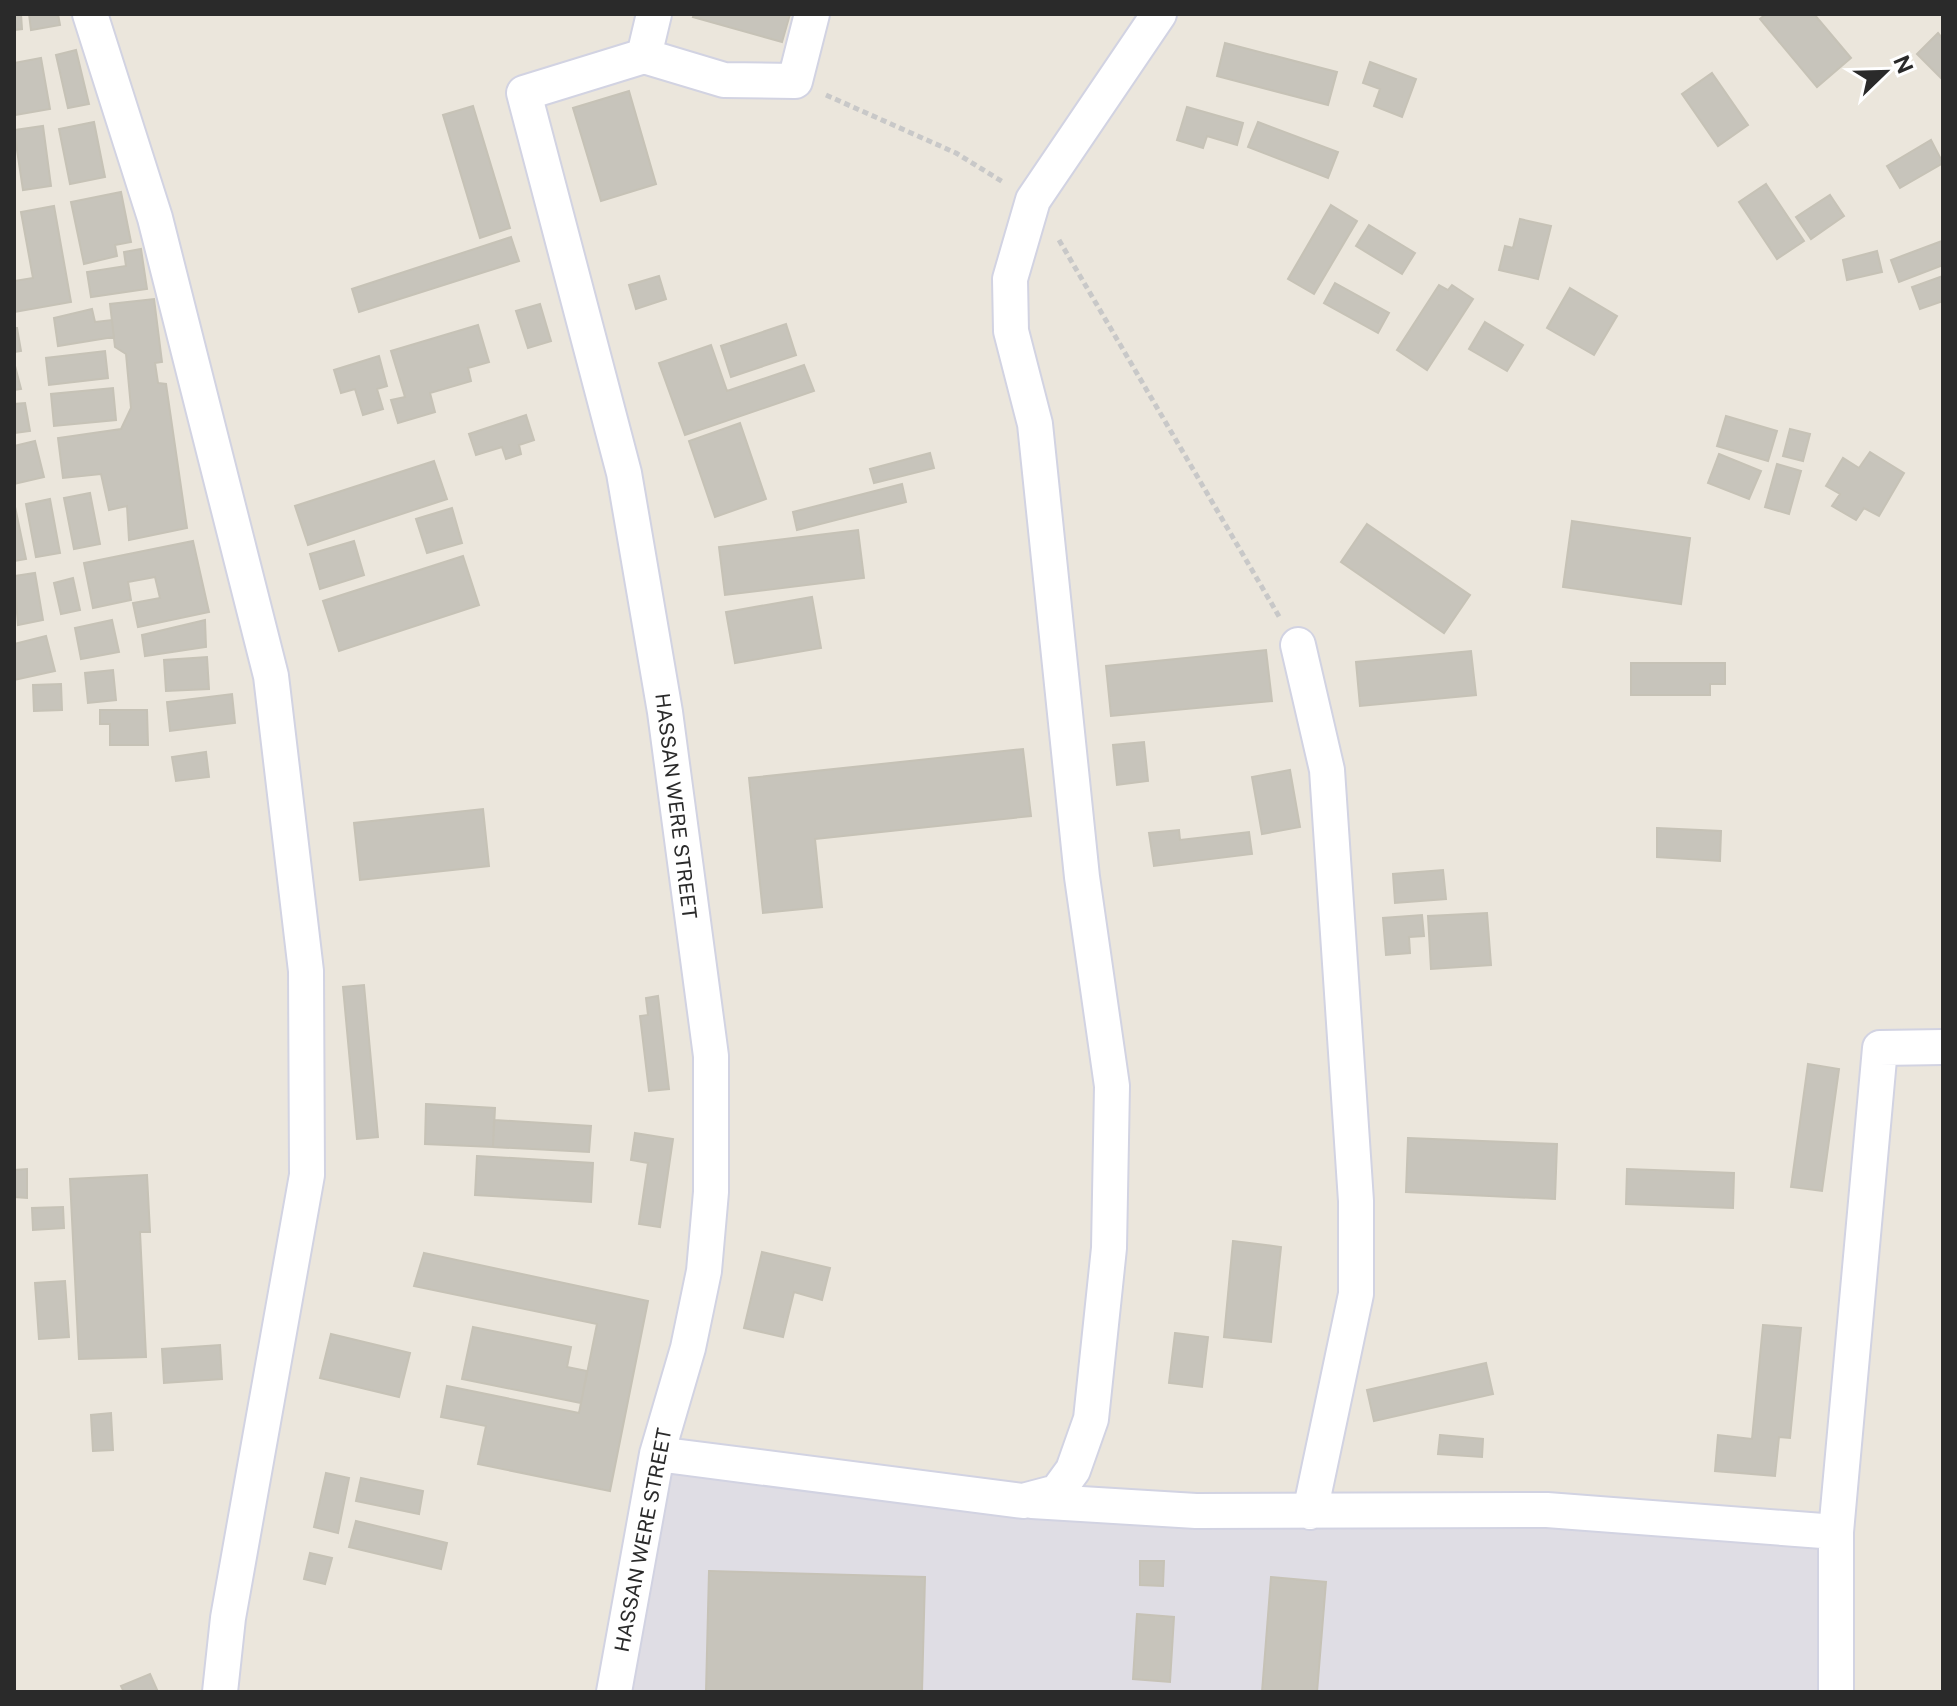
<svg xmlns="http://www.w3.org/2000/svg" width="1957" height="1706" viewBox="0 0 1957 1706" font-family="'Public Sans',sans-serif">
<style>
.industrial{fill:#dfdde4}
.building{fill:#c7c4bb;stroke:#c6c2b6;stroke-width:2}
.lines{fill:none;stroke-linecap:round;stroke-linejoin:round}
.minor-casing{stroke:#d2d3e2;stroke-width:38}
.path{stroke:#c8c8c8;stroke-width:5;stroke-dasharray:6 4;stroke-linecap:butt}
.minor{stroke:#fff;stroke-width:34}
.labels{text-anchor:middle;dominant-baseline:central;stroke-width:7;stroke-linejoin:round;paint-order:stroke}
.street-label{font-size:20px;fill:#2a2a2a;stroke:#fff}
</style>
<rect width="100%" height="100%" fill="#ebe6dc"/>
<!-- industrial -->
<path class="industrial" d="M660,1453L1079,1508L1840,1528L1838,1692H616Z"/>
<!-- building -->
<path class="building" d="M14,14H21L22,29L14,30Z
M29,14H58L60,25L31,30Z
M694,14H790L782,42L693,17Z
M1766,14H1814L1851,58L1817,87L1760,19Z
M1938,33L1943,39V80L1917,54Z
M1225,43L1337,72L1328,105L1217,76Z
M76,50L89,104L68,108L56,55Z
M41,58L50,109L15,115L14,63Z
M1370,62L1416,79L1402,117L1374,106L1380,89L1363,83Z
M1712,73L1748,125L1718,146L1682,94Z
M629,91L656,184L601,201L573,108Z
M473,106L510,228L480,238L443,115Z
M1187,107L1243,123L1237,145L1207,136L1203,148L1177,140Z
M94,122L105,177L70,184L59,129Z
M1258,122L1338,152L1328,178L1248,147Z
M43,126L51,186L23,190L14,130Z
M1931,140L1943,163L1900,188L1887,166Z
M1766,184L1804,241L1777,259L1739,202Z
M121,192L131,242L115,245L117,256L84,264L71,202Z
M1830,195L1844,216L1811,239L1796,217Z
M1331,205L1357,221L1314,294L1288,279Z
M54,206L71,302L14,312V281L33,278L21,212Z
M1520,219L1551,226L1538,279L1499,270L1505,246L1513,248Z
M1369,225L1415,253L1402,274L1356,246Z
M511,237L519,261L359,312L352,289Z
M1942,241L1943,265L1899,282L1891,260Z
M141,249L147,289L91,297L87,272L126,266L124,252Z
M1877,251L1882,272L1847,280L1843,260Z
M659,276L666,299L636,309L629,285Z
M1943,276V301L1920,309L1912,287Z
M1335,283L1389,313L1378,333L1324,303Z
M1439,285L1448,290L1452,285L1473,299L1427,370L1397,350Z
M1570,288L1617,316L1594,355L1547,328Z
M154,299L162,362L155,363L158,383L166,384L187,528L129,540L127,506L109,510L101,474L63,478L58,438L121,429L131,408L126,354L115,347L110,304Z
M540,304L551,341L528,348L516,311Z
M92,309L95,322L112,320L114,337L58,346L54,318Z
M1485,322L1523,345L1507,371L1469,349Z
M786,324L796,355L731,377L721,346Z
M478,325L489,362L468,368L471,381L430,393L435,412L398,423L391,400L405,397L391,351Z
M14,328H17L21,351L14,352Z
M711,345L727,391L804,365L814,391L685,435L659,363Z
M105,351L108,378L49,385L46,358Z
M379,356L387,386L377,389L383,409L363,415L355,389L341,393L334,370Z
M14,362L21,389L14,390Z
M113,388L116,420L54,426L51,394Z
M25,403L30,431L14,433V404Z
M526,415L534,440L519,445L521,454L506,459L502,447L476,455L469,434Z
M1726,416L1777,431L1768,461L1717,446Z
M740,423L766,499L715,517L689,441Z
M1790,429L1810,434L1803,461L1783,456Z
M35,441L44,477L14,484V446Z
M1870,452L1904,473L1879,516L1864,508L1856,520L1832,506L1840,494L1826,486L1843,458L1859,468Z
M930,453L934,468L874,483L870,469Z
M1719,454L1761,471L1749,499L1708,483Z
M434,461L447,499L308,545L295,506Z
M1777,464L1801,471L1789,514L1765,507Z
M902,484L906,502L797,530L793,512Z
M90,493L100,544L74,549L64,498Z
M50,499L60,553L36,557L26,504Z
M14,502L26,559L14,561Z
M452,508L462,543L427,553L416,519Z
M1572,521L1690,538L1681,604L1563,587Z
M1367,524L1470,595L1444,633L1341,562Z
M858,530L864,578L725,595L719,547Z
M193,541L209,612L138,627L133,603L160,598L155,577L128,582L131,600L93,608L84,563Z
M354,541L364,575L320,589L310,554Z
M463,556L479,605L339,651L323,601Z
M35,573L43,620L18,625L14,576Z
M73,578L80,610L61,614L54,583Z
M812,597L821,648L735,663L726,612Z
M112,620L119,652L81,659L75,628Z
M205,620L206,647L145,656L142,635Z
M46,636L55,671L14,680V644Z
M1266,650L1272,701L1111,716L1106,666Z
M1471,651L1476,695L1360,706L1356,662Z
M207,657L209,689L166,691L164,660Z
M1631,663H1725V684H1710V695H1631Z
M113,670L116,700L88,703L85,673Z
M61,684L62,710L34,711L33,685Z
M232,694L235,723L170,731L167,702Z
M100,710H147L148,745H110V724H100Z
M1144,742L1148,781L1117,785L1113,745Z
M1023,749L1031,816L815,839L822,907L763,913L749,778Z
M206,752L209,777L176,781L172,757Z
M1290,770L1300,827L1262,834L1252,777Z
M483,809L489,866L360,880L354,823Z
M1657,828L1721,831L1720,861L1657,857Z
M1179,830L1180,840L1249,832L1252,854L1154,866L1149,833Z
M1443,870L1446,899L1395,903L1393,874Z
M1487,913L1491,965L1431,969L1428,916Z
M1422,915L1424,936L1409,937L1410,953L1386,955L1383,918Z
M364,985L378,1137L357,1139L343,987Z
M658,996L669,1089L649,1091L640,1016L648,1015L646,998Z
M1808,1064L1839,1069L1822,1191L1791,1187Z
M426,1104L495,1108L493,1147L425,1144Z
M494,1120L591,1126L589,1152L493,1147Z
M635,1133L673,1139L660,1227L639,1224L648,1163L631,1160Z
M1408,1138L1557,1144L1555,1199L1406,1192Z
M477,1156L593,1163L591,1202L475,1195Z
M27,1169V1198L14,1197V1170Z
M1627,1169L1734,1173L1733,1208L1626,1204Z
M147,1175L150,1232H140L146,1357L79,1359L70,1179Z
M63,1207L64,1228L33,1230L32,1208Z
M1233,1241L1281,1247L1271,1342L1224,1337Z
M762,1252L830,1268L822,1300L794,1292L783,1337L744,1328Z
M424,1253L648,1301L610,1491L478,1464L486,1426L441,1417L447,1386L579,1413L597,1324L414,1286Z
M65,1281L69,1337L39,1339L35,1283Z
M1763,1325L1801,1328L1790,1438L1779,1437L1775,1476L1715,1471L1718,1435L1752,1439Z
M473,1327L571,1347L567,1367L587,1371L581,1403L462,1379Z
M1175,1333L1208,1337L1202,1387L1169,1383Z
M331,1334L410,1353L399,1397L320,1378Z
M220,1345L222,1379L164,1383L162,1349Z
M1486,1363L1493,1394L1374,1421L1367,1390Z
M111,1413L113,1450L93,1451L91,1415Z
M1440,1435L1483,1439L1482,1457L1438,1454Z
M326,1473L349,1478L338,1533L314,1527Z
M361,1478L423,1491L419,1514L356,1501Z
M356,1521L447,1543L441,1569L349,1547Z
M310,1553L332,1558L325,1584L304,1579Z
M1140,1561H1164L1163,1586L1140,1585Z
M709,1571L925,1577L922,1692H706Z
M1271,1577L1326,1582L1317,1692H1262Z
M1137,1614L1174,1617L1170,1682L1133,1679Z
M150,1674L158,1692H124L121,1686Z"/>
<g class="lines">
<defs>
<path id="minor" d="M90,14L155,218L271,676L306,971L307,1175L228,1618L220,1692
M644,56L724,80L795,81L812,14
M1298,645L1327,770L1356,1201V1294L1310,1512
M657,1454L1023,1501L1057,1492L1073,1470L1091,1419L1109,1248L1112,1086L1082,877L1035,424L1011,331L1010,279L1033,200L1159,14
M1032,1501L1196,1511L1547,1510L1836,1532
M614,1692L657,1454L688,1348L704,1271L711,1192V1056L665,712L624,473L524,93L644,56L654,14
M1836,1692V1532L1880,1048L1943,1047"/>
</defs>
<!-- minor casing -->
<use href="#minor" class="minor-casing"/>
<!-- path -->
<path class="path" d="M826,95L956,153L1003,182
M1059,240L1280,618"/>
<!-- minor -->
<use href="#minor" class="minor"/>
</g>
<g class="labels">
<!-- street labels -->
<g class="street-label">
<text transform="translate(676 806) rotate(83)">HASSAN WERE STREET</text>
<text transform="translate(643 1540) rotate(-79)">HASSAN WERE STREET</text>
</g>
</g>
<!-- border -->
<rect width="1957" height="1706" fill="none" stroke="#2a2a2a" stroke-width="32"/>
<!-- north arrow -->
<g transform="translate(1885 72) rotate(67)" stroke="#ffffff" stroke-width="6" paint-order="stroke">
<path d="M0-6L14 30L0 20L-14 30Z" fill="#2a2a2a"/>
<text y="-12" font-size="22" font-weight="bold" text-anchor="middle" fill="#2a2a2a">N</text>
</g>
</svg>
